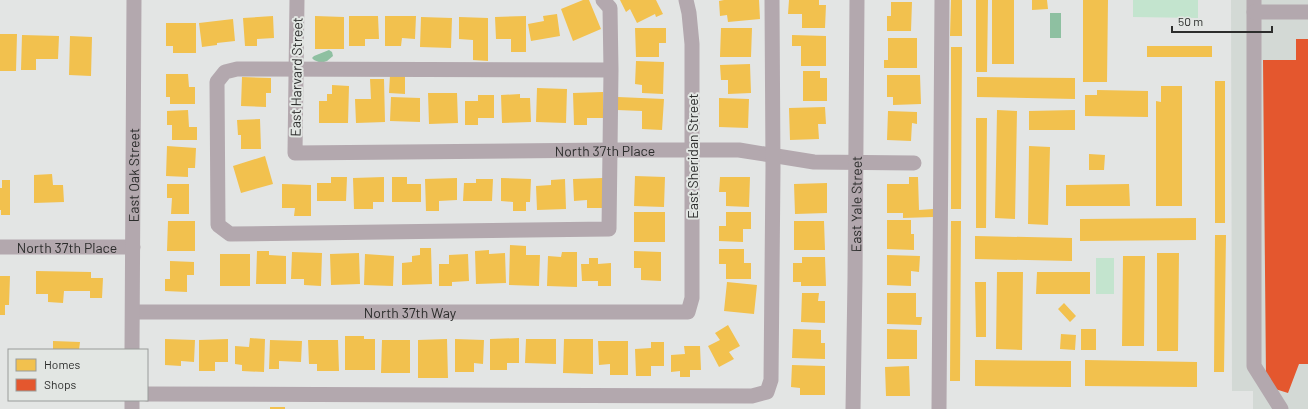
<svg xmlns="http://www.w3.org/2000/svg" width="1308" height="409" viewBox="0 0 1308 409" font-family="Barlow,sans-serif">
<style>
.built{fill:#d3d9d5}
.green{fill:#c3e4ce}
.water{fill:#8ec0a1}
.homes{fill:#f2c14e}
.shops{fill:#e4572e}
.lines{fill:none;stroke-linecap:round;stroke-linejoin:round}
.minor{stroke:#b3a8ae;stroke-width:15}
.labels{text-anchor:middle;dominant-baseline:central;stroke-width:4;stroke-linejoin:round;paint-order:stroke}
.street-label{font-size:14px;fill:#2c2d2c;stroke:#e2e6e3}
</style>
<rect width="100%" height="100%" fill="#e3e5e4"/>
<!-- built -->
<path class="built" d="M1231,0H1308V409H1253V391H1232Z"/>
<!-- green -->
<path class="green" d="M1133,0H1198V18L1133,17Z
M1096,258H1114V294H1096Z"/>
<!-- water -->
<path class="water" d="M1050,13H1061V38H1050Z
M329,50L332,52L333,56L327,61L321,63L314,60L312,58L314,56Z"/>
<!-- homes -->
<path class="homes" d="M583,0H589L601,29L573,41L561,9Z
M620,0H656L663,14L656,17L655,14L637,23L630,9L626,12Z
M724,0H759L760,19L728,22L727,15L720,16L719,1Z
M789,0H819V5H826L825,28H802V14H788Z
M951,0H962V36H950Z
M976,0H988L987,72H976Z
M992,0H1014V64H992Z
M1032,0H1047L1048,9L1032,10Z
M1083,0H1108L1107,82H1083Z
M891,2H912L911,31H887V16H891Z
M557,14L560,36L531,41L528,24L544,21L543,16Z
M273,16L274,38L257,39V46H245L243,18Z
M315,16L344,17V49H315Z
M349,16H378L379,39H365V46H349Z
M385,16H416L415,39L402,38L401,46H385Z
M526,16V52H511V39H496L495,17Z
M421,17L452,18L451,48L420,47Z
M459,17L488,18V61L473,60V40L459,39Z
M233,19L235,41L217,43V45L202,47L199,23Z
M166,23H196V53H173V46H166Z
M635,28H666V43H659V57H636Z
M721,28H752L751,57H720Z
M0,34H17L16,71H0Z
M22,35L59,36L58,59H36V70H21Z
M792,35L826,36V66H801V46H792Z
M70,36L92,37L91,76L69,75Z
M888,38H917V68H884V60H888Z
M1147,46H1212V57H1147Z
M951,47H962L961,209H951Z
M636,61L664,62L663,94L642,93V85L635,84Z
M750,64L751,93L728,94V80H721L720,65Z
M803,71H820V78H827V101H803Z
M166,74H188L189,87H195V104H170V97H166Z
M390,75H405V94L389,93Z
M887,75H920L921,104L893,105V97H887Z
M242,77L271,78V93H266V107L241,106Z
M977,77L1075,78V99L977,97Z
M370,79H384L385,122L356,123L355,99H371Z
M1215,81H1225V223H1215Z
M332,85L349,86L348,123H319V101H327V94H332Z
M1161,86H1182V206H1156V101L1161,102Z
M537,88L567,89L566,123L536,122Z
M1097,90L1148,91V117L1085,116V95H1097Z
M603,92V118H587V125H574L573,93Z
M428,93H457L458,123L429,124Z
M520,94V98H530L531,122L502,123L501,95Z
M478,95H494V118H478V125H465V101H478Z
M391,97L420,98V122L390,121Z
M618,97L664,99L662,130L642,129V111L617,110Z
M719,98L749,99L748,128L719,127Z
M825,107L826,124H818L819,139L790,140L789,108Z
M188,110L189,127H197V140H172V125H167V111Z
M997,110L1017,111L1015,219L995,218Z
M1075,110V130H1029V111Z
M888,111L917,112V124L912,123L911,141L887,140Z
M976,118H987L986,228H976Z
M260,119L261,149H241V135H238L237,120Z
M167,146L196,148L195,168H188V177L166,176Z
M1029,146L1050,147L1048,225L1028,224Z
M1089,154L1105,155L1104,170H1089Z
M265,156L273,184L241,193L233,166Z
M52,174L53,185H63L64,202L34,203V175Z
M635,176L665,177L664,207L634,206Z
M331,177H347L346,201H317V183H331Z
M384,177V202H373V209H354L353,178Z
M392,177H407V184H421V202H392Z
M720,177H750L749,207L726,206V192H719Z
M909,177H918L919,210L933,209V217L903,218V213H887V184H909Z
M457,178V200L439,201V211H426L425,179Z
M501,178L531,179L530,202H526V211H513V202L501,201Z
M603,178V208H587V200L574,201L573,179Z
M476,179H493L492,201H463L464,183H476Z
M565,179L566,209L537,210L536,186L551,185V180Z
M2,180H10V215H1V210H0V188H2Z
M827,183V213L795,214L794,184Z
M167,184H189V214H171L172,198H167Z
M282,184L311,185V216H294L295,208H282Z
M1129,184L1130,206H1066V185Z
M634,212H665V242H634Z
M726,212H751V229H743V242L719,241V226H726Z
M1196,218V240L1080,241V219Z
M887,220H911V234H914V250L887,249Z
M168,221H195V251H167Z
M794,221H824L825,250H794Z
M951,221H961L960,381H950Z
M1215,235H1226L1224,372H1214Z
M975,236L1072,238V261L975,259Z
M510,245L526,246V255H540L539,286L509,285Z
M420,248H431L432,284L402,285V263L412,262V256L420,255Z
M719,249H744V263H751V279H726V264H719Z
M489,250V254L505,253L506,283L476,284L475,251Z
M257,251H269V255L286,256V284H256Z
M634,251L661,252V281L641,280V268H634Z
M292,252L322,253L321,286L304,285V279H291Z
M562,252H577V287L547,286L548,256L561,257Z
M359,253L360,284L331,285L330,254Z
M1157,253H1179L1178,351H1157Z
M220,254H250V286H220Z
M365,254L394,256L393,286L364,285Z
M468,254L469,281L452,282V286H439V264H449V255Z
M887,255L920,256L919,272L911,271V286L887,285Z
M1123,256H1145L1144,346H1122Z
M802,257H825L826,286H801V282H793V263H802Z
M589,258H598V264L611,263V286H598V281H582L581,264H589Z
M170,261L194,262V275H187V292L165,291V279H170Z
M36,271L91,272V278H103L102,298H90V291H64L63,303L48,302V294H36Z
M997,272H1023L1022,350L996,349Z
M1037,272H1090V294H1036Z
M0,276H10L9,305H5V315H0Z
M727,282L757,285L754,314L724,311Z
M975,282H986V337H976Z
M802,293H819L818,301H825V323L801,322Z
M887,293H916V317H922L921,325L887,324Z
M1064,303L1076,316L1070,322L1058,309Z
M728,325L740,346L729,352L734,359L719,367L708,346L720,340L715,333Z
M793,329L821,330V343H825V359L792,358Z
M887,329L917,330V359H887Z
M1081,329H1096V350H1081Z
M1061,334L1076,335L1075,350L1060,349Z
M345,336H364V339H375V370H345Z
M250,338L265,339L264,372L242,371V365L235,364V346L249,347Z
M519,338V363H507V370H490V339Z
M165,339L195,340L194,362L181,361V366L165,365Z
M228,339V362H215V371H199V340Z
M447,339L448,378H418V340Z
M455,339L484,340L483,364L474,363V372H455Z
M526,339H556V364L525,363Z
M564,339H593V374L563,373Z
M270,340L302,341L301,362L279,361V369H269Z
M308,340H338L339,371H317V364H309Z
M382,340H410V373H381Z
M53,341L80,342L79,350H53Z
M598,341H628V375H610V364L599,365Z
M651,342H664V366H651V376H636L635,349L651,348Z
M684,346H700L701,370H690V377H680V371L671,372V355L685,354Z
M975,360L1071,361V387L975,386Z
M1085,360L1197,362V387L1085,386Z
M792,365L825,366V395H800V388L791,387Z
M909,366L910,396H886L885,367Z
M270,407H285V409H270Z"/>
<!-- shops -->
<path class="shops" d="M1296,39H1308V364H1299L1288,393L1272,388L1266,377L1263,60H1296Z"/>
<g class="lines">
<!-- minor -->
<g class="minor">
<path id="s1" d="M297,0L295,153L610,150H739L814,162L914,163"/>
<path d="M603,0L610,8L611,70L609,229L230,234L218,225L217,82L225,72L237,69L611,70"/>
<path d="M1254,0V366L1281,409"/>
<path d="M1254,12H1308"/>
<path id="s2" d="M0,247H133"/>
<path id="s3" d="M133,312H688L692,298V44L689,13L686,0"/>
<path id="s4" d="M132,350L134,0"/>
<path d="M147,394L752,396L767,392L771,380L773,168L772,0"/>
<path d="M132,409V400"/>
<path id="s5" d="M853,409L855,278L857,0"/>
<path d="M939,409L942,0"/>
</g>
</g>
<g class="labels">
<!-- street labels -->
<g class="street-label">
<text transform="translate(296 77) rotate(-89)">East Harvard Street</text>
<text stroke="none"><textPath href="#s1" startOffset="463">North 37th Place</textPath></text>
<text transform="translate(692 156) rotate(-90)">East Sheridan Street</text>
<text stroke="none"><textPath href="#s4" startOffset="175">East Oak Street</textPath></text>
<text stroke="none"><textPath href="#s5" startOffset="205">East Yale Street</textPath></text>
<text stroke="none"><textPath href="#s2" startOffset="67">North 37th Place</textPath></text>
<text stroke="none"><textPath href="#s3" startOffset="277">North 37th Way</textPath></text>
</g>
</g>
<!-- legend -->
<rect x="8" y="349" width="140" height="52" fill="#e2e6e3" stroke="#999c9a"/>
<rect x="16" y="359" width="20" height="12" fill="#f2c14e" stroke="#999c9a"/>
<text x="44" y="369" font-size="12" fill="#2c2d2c">Homes</text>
<rect x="16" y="379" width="20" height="12" fill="#e4572e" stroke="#999c9a"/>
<text x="44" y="389" font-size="12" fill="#2c2d2c">Shops</text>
<!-- scale -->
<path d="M1172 26v6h100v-6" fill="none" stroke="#2c2d2c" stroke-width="2"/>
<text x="1178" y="26" font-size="12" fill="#2c2d2c" stroke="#e2e6e3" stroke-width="3" paint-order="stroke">50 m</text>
</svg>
